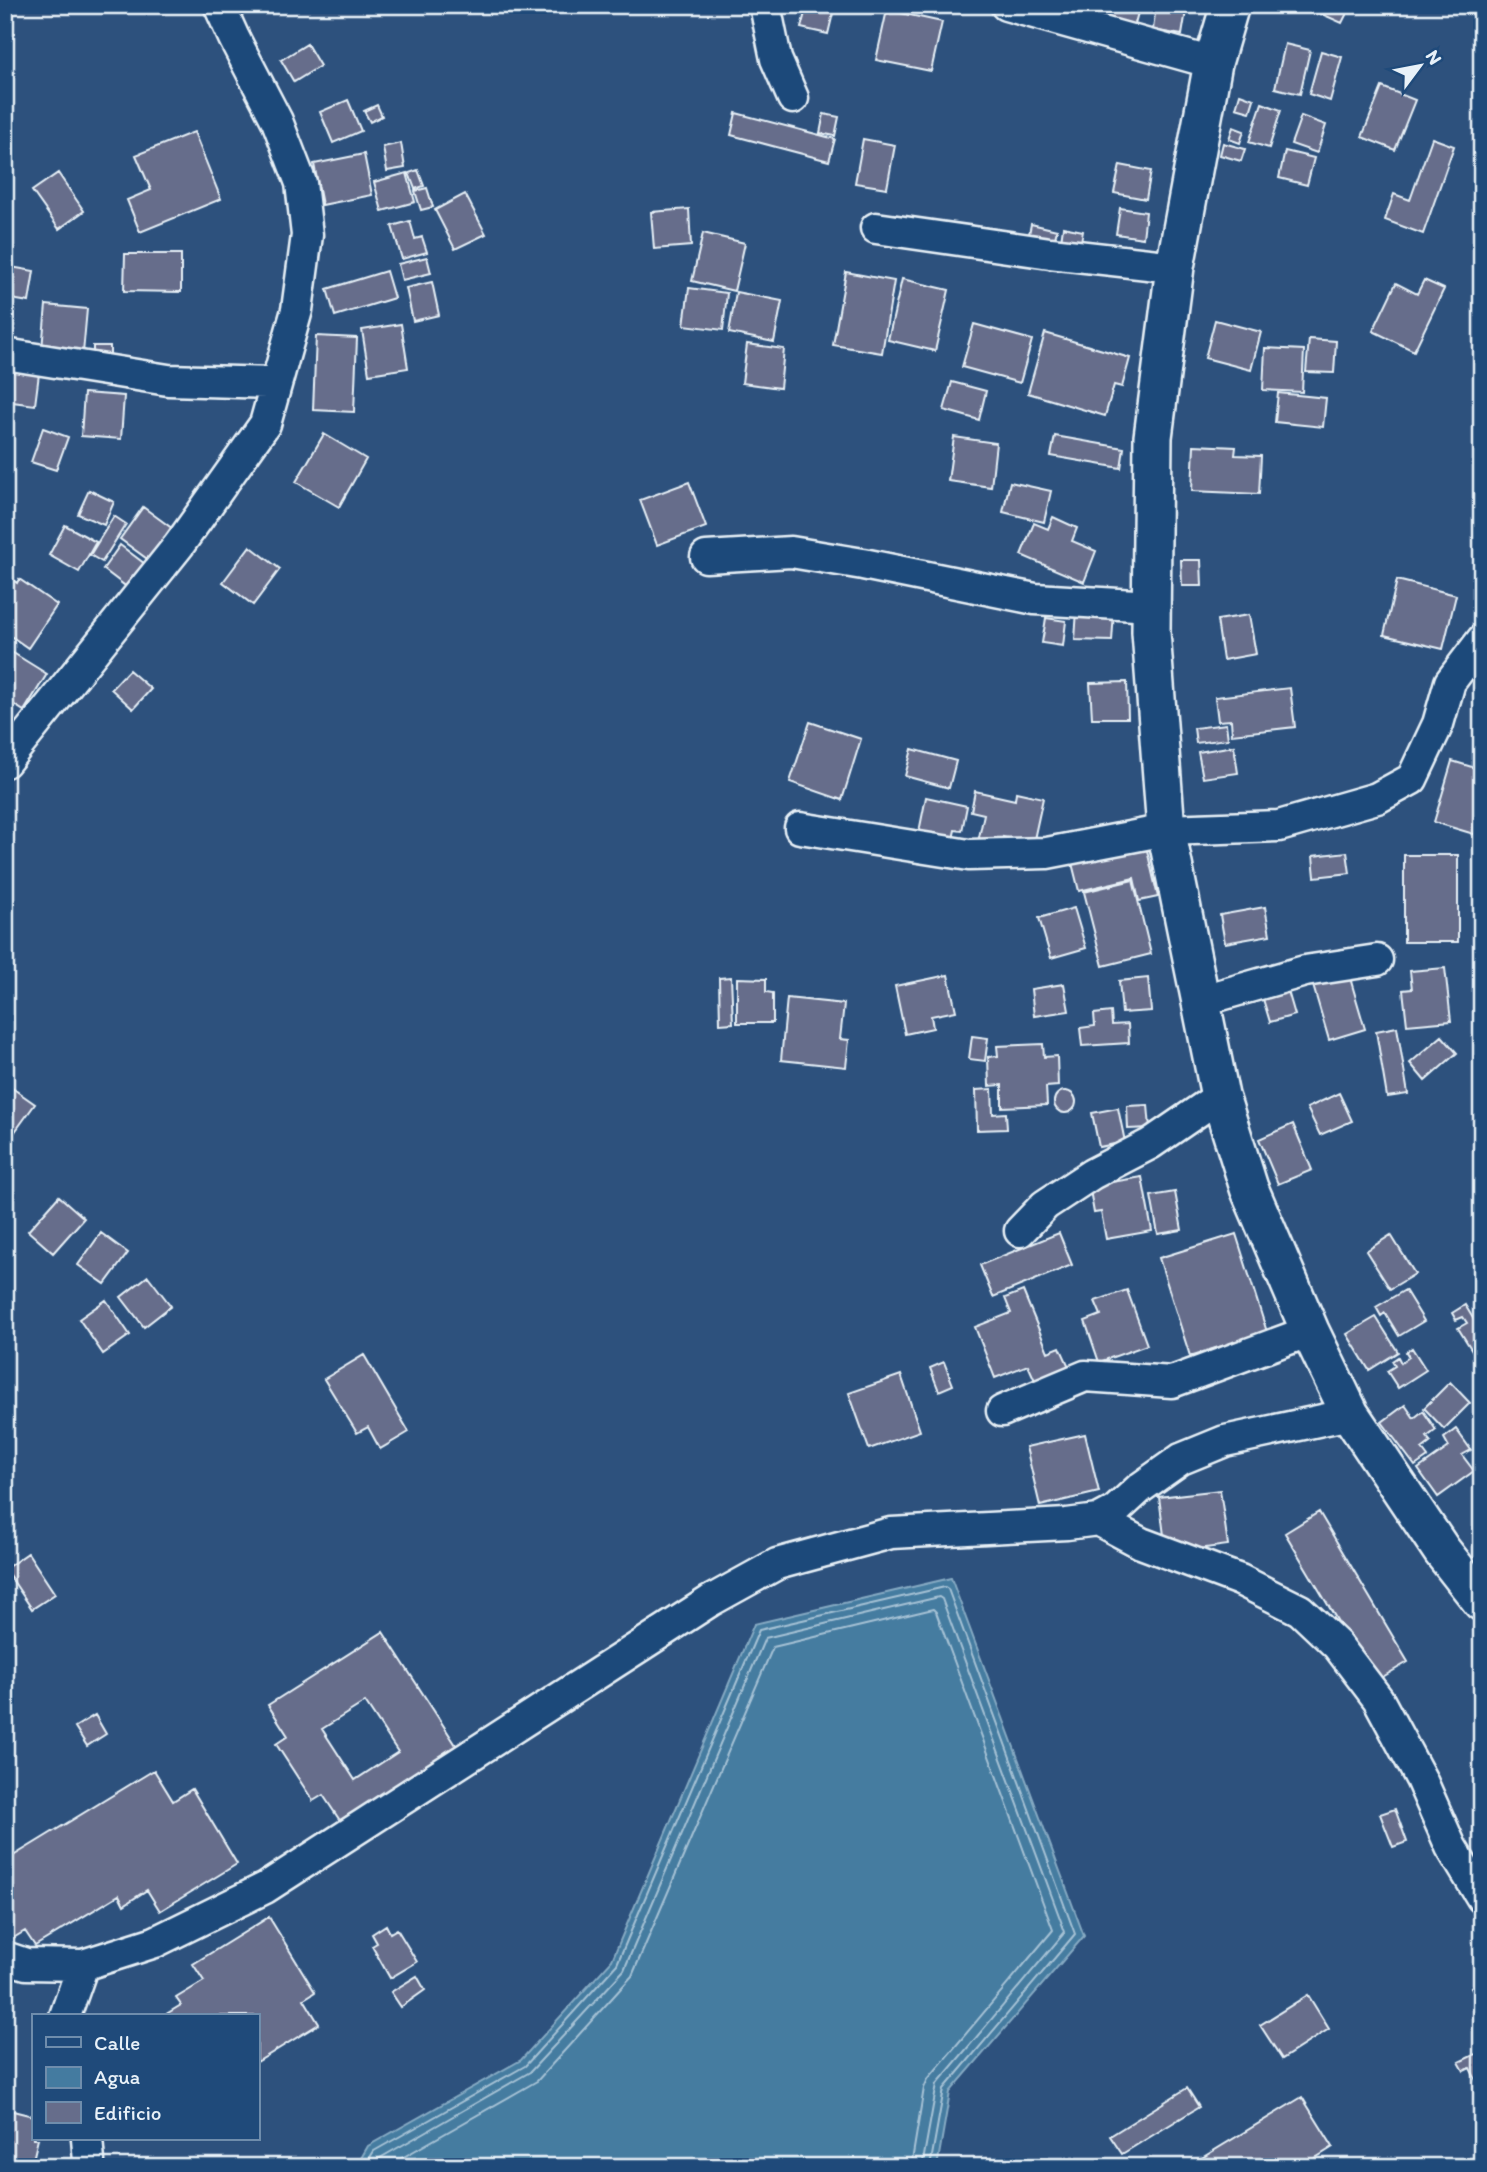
<svg xmlns="http://www.w3.org/2000/svg" width="1487" height="2172" viewBox="0 0 1487 2172" font-family="Itim,sans-serif">
<style>
.water{fill:#447ba0;stroke:#86aac3;stroke-width:2}
.lines{fill:none;stroke-linecap:round;stroke-linejoin:round}
.shore{stroke:#a6c2d5;stroke-width:2}
.building{fill:#666d8b;stroke:#e8f1f8;stroke-width:2;fill-rule:evenodd}
.minor-casing{stroke:#e8f1f8;stroke-width:35}
.major-casing{stroke:#e8f1f8;stroke-width:42}
.minor{stroke:#1f4a7a;stroke-width:30}
.major{stroke:#1f4a7a;stroke-width:37}
</style>
<rect width="100%" height="100%" fill="#2d517d"/>
<filter id="ink" filterUnits="userSpaceOnUse"><feTurbulence type="fractalNoise" baseFrequency=".0143" numOctaves="2"/><feDisplacementMap in="SourceGraphic" scale="14" xChannelSelector="R" yChannelSelector="G"/><feConvolveMatrix kernelMatrix="1 2 1 2 8 2 1 2 1" color-interpolation-filters="sRGB"/></filter>
<g filter="url(#ink)">
<!-- water -->
<path class="water" d="M951,1578L1084,1936L950,2092L937,2167H356L368,2146L521,2060L612,1960L754,1624Z"/>
<g class="lines">
<!-- shore -->
<path class="shore" d="M364,2167L374,2151L525,2066L617,1964L759,1630L945,1587L948,1589L1075,1934L944,2089L930,2167
M374,2167L380,2158L530,2072L624,1970L765,1638L939,1597L942,1599L1065,1932L937,2084L922,2167
M386,2167L537,2081L632,1976L773,1647L933,1609L936,1612L1053,1930L928,2079L924,2088L911,2167"/>
</g>
<!-- building -->
<path class="building" d="M807,5H835L828,34L801,28Z
M1076,5H1140L1133,31L1072,19Z
M1156,5H1187L1182,35L1153,30Z
M1318,5H1351L1342,23L1315,11Z
M887,10L942,22L931,71L876,60Z
M307,44L320,66L294,82L281,60Z
M1285,44L1310,50L1300,94L1275,88Z
M1321,51L1342,57L1330,101L1309,94Z
M1382,87L1415,100L1395,150L1362,137Z
M1240,94L1254,99L1250,112L1236,108Z
M348,100L361,131L333,143L320,112Z
M1262,103L1281,110L1269,148L1249,142Z
M377,105L382,116L370,122L364,111Z
M736,113L835,139L829,161L731,135Z
M824,114L839,117L835,136L820,133Z
M1301,116L1326,125L1317,153L1291,144Z
M1233,127L1244,131L1240,143L1229,139Z
M194,132L221,199L140,232L127,200L151,190L136,155Z
M1432,138L1454,146L1423,234L1385,220L1394,194L1410,200Z
M863,139L895,145L887,188L855,183Z
M401,143L405,168L387,171L383,147Z
M1223,143L1245,149L1241,161L1220,155Z
M1285,151L1314,158L1307,185L1279,178Z
M364,154L372,195L322,205L314,164Z
M1120,165L1151,171L1146,199L1114,193Z
M418,170L424,186L415,189L409,173Z
M58,173L84,211L59,229L32,191Z
M407,173L415,202L382,211L374,182Z
M427,188L433,207L421,210L415,191Z
M465,194L486,234L455,249L435,210Z
M1120,208L1146,212L1143,238L1116,234Z
M689,209L691,246L654,249L651,212Z
M410,221L415,239L422,237L427,252L402,259L392,226Z
M1031,224L1057,230L1052,250L1027,244Z
M1063,227L1083,231L1079,252L1060,248Z
M703,233L745,243L734,291L692,281Z
M125,254H181V292L124,291Z
M427,257L431,273L402,280L398,264Z
M5,266L34,271L29,302L5,298Z
M386,271L394,298L335,316L327,289Z
M846,272L894,281L882,353L833,345Z
M902,279L949,290L935,351L888,340Z
M1424,280L1444,289L1414,351L1373,331L1396,283L1417,294Z
M432,282L439,315L413,321L406,288Z
M689,288L727,293L723,330L684,325Z
M736,292L782,301L774,342L729,333Z
M46,305L87,309L83,353L42,349Z
M1215,320L1261,332L1251,370L1205,358Z
M401,324L408,368L369,374L362,330Z
M974,324L1032,340L1020,383L962,367Z
M1045,333L1130,358L1122,387L1114,385L1105,416L1028,393Z
M316,336L357,338L354,412L313,410Z
M1309,339L1336,341L1334,373L1306,372Z
M747,344L784,349L780,388L742,383Z
M93,346H110V363H93Z
M1265,348L1304,350L1302,392L1263,390Z
M5,361L40,366L35,405L5,401Z
M952,382L986,391L979,420L944,410Z
M84,393L124,396L121,439L81,436Z
M1278,393L1326,398L1323,427L1275,422Z
M43,428L68,437L56,470L31,462Z
M324,434L366,459L339,507L296,482Z
M1055,436L1124,448L1121,468L1051,456Z
M954,437L996,443L991,487L948,481Z
M1194,445L1236,447L1235,455L1261,456L1259,494L1192,491Z
M689,482L706,527L657,545L640,500Z
M1010,482L1051,491L1044,522L1003,512Z
M89,490L114,502L104,525L78,514Z
M143,507L173,529L150,561L120,539Z
M114,516L126,524L102,562L90,555Z
M1053,517L1077,528L1072,541L1096,551L1084,582L1021,555L1034,523L1048,529Z
M65,525L96,542L79,572L49,555Z
M120,545L145,564L128,588L103,569Z
M250,546L280,569L253,605L223,582Z
M1181,560H1201L1202,586H1182Z
M7,576L17,583L19,579L57,605L28,648L5,632Z
M1397,580L1456,595L1443,649L1384,635Z
M1077,610L1114,612L1112,641L1075,640Z
M1249,615L1256,654L1223,660L1217,620Z
M1046,618L1066,621L1063,646L1042,643Z
M10,651L47,674L24,711L5,699V660Z
M129,670L151,689L133,709L111,689Z
M1127,682L1128,718H1092L1090,683Z
M1290,688L1295,727L1232,734L1231,720L1218,721L1215,697Z
M810,722L861,739L842,800L790,782Z
M1226,724L1228,739L1196,743L1194,728Z
M1234,746L1238,773L1203,778L1198,752Z
M912,749L956,761L949,788L905,776Z
M1452,761L1482,770V818L1477,835L1434,822Z
M975,791L1015,800L1016,792L1043,798L1033,844L1003,837L1002,847L978,842L984,814L971,811Z
M926,797L967,806L962,831L955,830L953,839L919,832Z
M1146,846L1158,897L1139,901L1134,878L1079,891L1072,863Z
M1347,852L1350,873L1315,877L1313,856Z
M1404,855H1458V942H1404Z
M1133,880L1151,954L1103,966L1084,892Z
M1265,907L1270,935L1225,943L1220,915Z
M1074,908L1086,948L1051,958L1039,918Z
M1445,968L1451,1021L1407,1025L1403,990L1412,989L1410,971Z
M1348,971L1365,1029L1329,1040L1312,982Z
M948,975L956,1011L931,1016L933,1028L905,1034L895,986Z
M731,977L733,1023L720,1024L719,978Z
M737,978L766,979V992L773,993V1023H737Z
M1148,978L1151,1011L1122,1013L1119,981Z
M1064,984L1069,1011L1034,1016L1031,989Z
M1288,991L1295,1015L1270,1022L1263,999Z
M787,998L844,1004L840,1039L849,1040L846,1067L781,1060Z
M1111,1012L1112,1025L1128,1024L1129,1043L1082,1046L1080,1028L1095,1026L1094,1014Z
M1397,1027L1408,1094L1387,1097L1376,1031Z
M972,1036L988,1038L985,1061L969,1059Z
M1442,1036L1457,1053L1425,1081L1410,1063Z
M1043,1044L1044,1057L1057,1056L1058,1086L1046,1087L1047,1105L1002,1107V1085L989,1086L988,1057L998,1056L997,1046Z
M5,1083L35,1104L6,1144L5,1143Z
M992,1089L993,1114L1006,1113L1007,1129L977,1130L976,1090Z
M1054 1102a11 11 0 1 1 22 0a11 11 0 1 1-22 0Z
M1339,1093L1352,1121L1320,1135L1307,1108Z
M1148,1105L1150,1128L1128,1129L1127,1106Z
M1118,1108L1125,1142L1099,1147L1092,1113Z
M1293,1124L1312,1170L1278,1184L1259,1139Z
M1142,1177L1152,1231L1106,1239L1101,1212L1094,1213L1090,1190L1100,1188V1184Z
M1175,1192L1182,1230L1158,1234L1151,1196Z
M59,1196L84,1218L53,1253L28,1231Z
M101,1233L128,1253L105,1284L78,1265Z
M1059,1233L1072,1265L993,1297L980,1265Z
M1236,1234L1267,1332L1190,1356L1159,1258Z
M1391,1235L1415,1274L1390,1289L1366,1251Z
M148,1276L171,1306L144,1327L121,1297Z
M1127,1290L1147,1345L1099,1362L1085,1321L1101,1315L1095,1301Z
M1405,1290L1424,1321L1399,1336L1385,1313L1381,1316L1376,1307Z
M1023,1291L1048,1352L1060,1347L1071,1371L1037,1385L1028,1365L995,1378L975,1327L1011,1313L1005,1298Z
M106,1300L130,1335L103,1354L79,1319Z
M1465,1305L1482,1333V1351L1475,1355L1458,1328L1467,1323L1463,1317L1456,1320L1452,1313Z
M1376,1317L1398,1352L1369,1370L1347,1334Z
M1412,1348L1426,1370L1398,1388L1387,1371L1395,1366L1392,1361L1398,1357L1401,1363L1409,1357L1406,1352Z
M364,1355L409,1432L380,1449L368,1427L357,1433L324,1379Z
M944,1362L953,1385L939,1391L930,1368Z
M901,1375L920,1431L869,1449L849,1393Z
M1450,1382L1470,1403L1444,1429L1424,1408Z
M1405,1405L1414,1418L1423,1411L1436,1430L1427,1437L1431,1442L1422,1449L1428,1457L1415,1466L1382,1422Z
M1456,1429L1471,1450L1462,1455L1474,1471L1438,1497L1418,1469L1449,1447L1444,1438Z
M1085,1434L1099,1492L1040,1506L1026,1447Z
M1220,1490L1228,1545L1176,1552L1165,1543L1159,1497Z
M1319,1512L1408,1662L1374,1682L1285,1533Z
M28,1553L55,1594L32,1609L5,1569Z
M383,1632L463,1756L347,1831L323,1795L313,1801L276,1744L288,1736L268,1705ZM365,1702L398,1752L355,1780L322,1729Z
M95,1715L106,1734L87,1746L75,1727Z
M154,1770L173,1801L192,1789L237,1864L160,1911L147,1890L124,1905L119,1895L35,1946L25,1931L5,1943V1861Z
M1395,1809L1407,1842L1393,1847L1380,1814Z
M269,1917L315,1992L304,1999L319,2024L257,2062V2016H163L181,2005L176,1998L204,1981L193,1964Z
M386,1925L390,1933L397,1929L417,1962L390,1978L372,1946L377,1943L372,1934Z
M417,1976L425,1990L401,2007L391,1992Z
M1482,1979V2004L1471,1987Z
M1308,1995L1329,2029L1282,2059L1260,2025Z
M1482,2051V2092L1470,2068L1464,2071L1459,2062Z
M1187,2088L1199,2107L1122,2154L1110,2136Z
M1302,2097L1333,2147L1301,2167H1187Z
M5,2109L33,2116V2139H38L32,2164L5,2158Z"/>
<g class="lines">
<defs>
<path id="minor" d="M765,5L776,59L793,98
M1006,5L1213,63
M876,228L1050,253L1175,267
M5,354L168,380L276,383
M706,557L791,552L863,564L1035,599L1152,606
M5,762L179,545L265,424L297,310L307,235L301,183L277,121L234,38L219,5
M800,828L969,855L1047,853L1166,830L1279,826L1377,798L1412,779L1438,724L1450,682L1482,640
M1200,1001L1305,971L1377,960
M1020,1231L1045,1205L1092,1174L1150,1144L1220,1096
M1002,1411L1085,1376L1172,1382L1310,1331
M1098,1520L1141,1543L1240,1580L1300,1610L1337,1645L1378,1699L1421,1779L1451,1847L1482,1898
M5,1957L26,1964L83,1965L155,1942L265,1888L710,1601L777,1564L891,1533L1067,1524L1098,1520L1115,1511L1140,1488L1181,1459L1225,1441L1350,1414
M65,2016L83,1965
M87,2139L89,2161L87,2167"/>
<path id="major" d="M1230,5L1213,63L1175,267L1153,437L1151,632L1166,830L1220,1096L1249,1188L1310,1331L1350,1414L1442,1551L1482,1602"/>
</defs>
<!-- minor casing -->
<use href="#minor" class="minor-casing"/>
<!-- major casing -->
<use href="#major" class="major-casing"/>
<!-- minor -->
<use href="#minor" class="minor"/>
<!-- major -->
<use href="#major" class="major"/>
</g>
</g>
<!-- margin -->
<rect width="1487" height="2172" fill="none" stroke="#1f4a7a" stroke-width="28"/>
<rect x="14" y="14" width="1459" height="2144" fill="none" stroke="#e8f1f8" stroke-width="2.5" filter="url(#ink)"/>
<!-- legend -->
<rect x="32" y="2014" width="228" height="126" fill="#1f4a7a" stroke="#6f8dac" stroke-width="2"/>
<rect x="46" y="2037" width="35" height="10" fill="#1f4a7a" stroke="#6f8dac" stroke-width="2"/>
<text x="94" y="2050" font-size="21" fill="#e8f1f8">Calle</text>
<rect x="46" y="2067" width="35" height="21" fill="#447ba0" stroke="#6f8dac" stroke-width="2"/>
<text x="94" y="2084" font-size="21" fill="#e8f1f8">Agua</text>
<rect x="46" y="2102" width="35" height="21" fill="#666d8b" stroke="#6f8dac" stroke-width="2"/>
<text x="94" y="2120" font-size="21" fill="#e8f1f8">Edificio</text>
<!-- north arrow -->
<g transform="translate(1420 66) rotate(58)" stroke="#1f4a7a" stroke-width="5" paint-order="stroke">
<path d="M0-5L12 26L0 18L-12 26Z" fill="#e8f1f8"/>
<text y="-10" font-size="19" font-weight="bold" text-anchor="middle" fill="#e8f1f8">N</text>
</g>
</svg>
